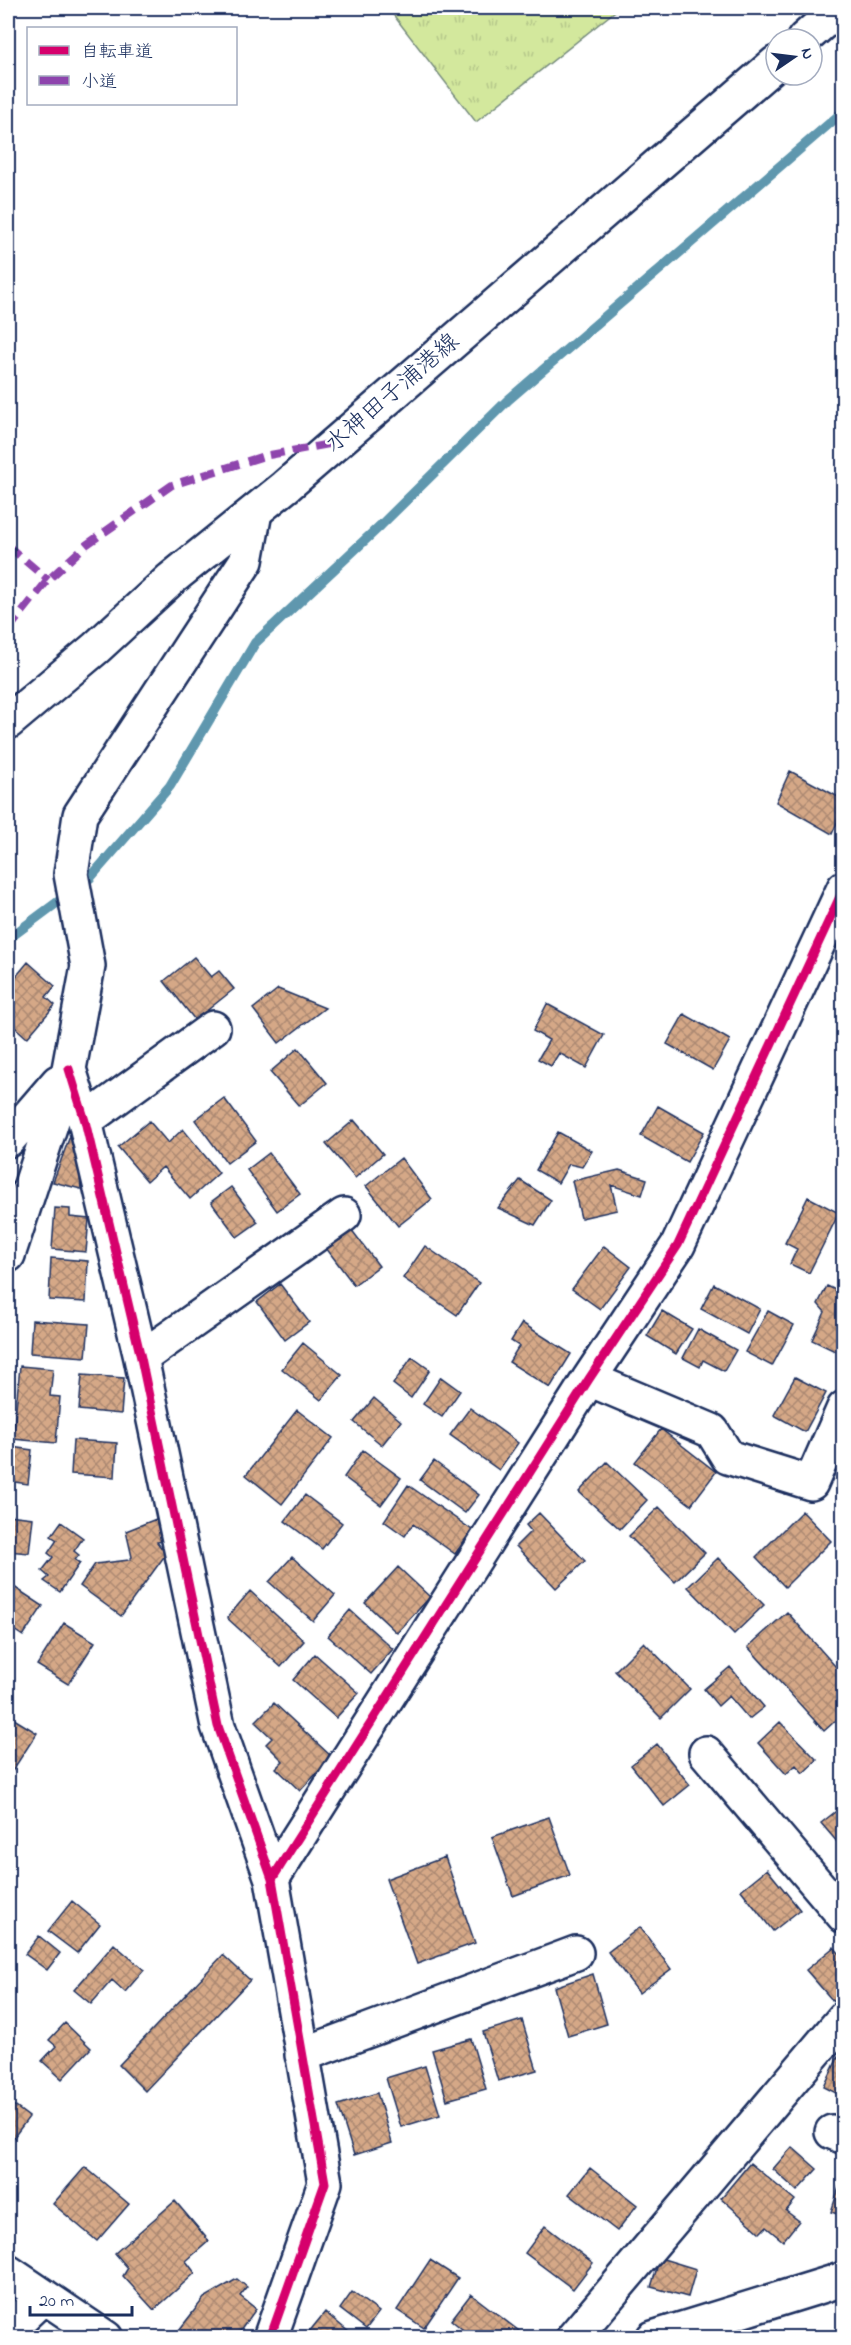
<svg xmlns="http://www.w3.org/2000/svg" width="851" height="2345" viewBox="0 0 851 2345" font-family="'Indie Flower','Klee One',sans-serif">
<style>
.grass{fill:url(#grass-tufts);stroke:#778c7e;stroke-width:1.5}
.lines{fill:none;stroke-linecap:round;stroke-linejoin:round}
.stream{stroke:#5e97ae;stroke-width:10}
.building{fill:url(#building-cross-hatch);stroke:#1b2f5e;stroke-width:1.5}
.minor-casing{stroke:#1b2f5e;stroke-width:38}
.major-casing{stroke:#1b2f5e;stroke-width:38}
.minor{stroke:#fff;stroke-width:33}
.major{stroke:#fff;stroke-width:33}
.quiet{stroke:#8e44ad;stroke-width:8;stroke-dasharray:15 8;stroke-linecap:butt}
.cycleway-casing{stroke:#fff;stroke-width:13}
.cycleway{stroke:#d6006c;stroke-width:9}
.labels{text-anchor:middle;dominant-baseline:central;stroke-width:4.5;stroke-linejoin:round;paint-order:stroke}
.street-label{font-size:24px;fill:#1b2f5e;stroke:#fff}
</style>
<defs>
<pattern id="grass-tufts" width="24" height="20" patternUnits="userSpaceOnUse" patternTransform="scale(1.5)"><rect width="24" height="20" fill="#d3e89d"/><path d="M3 7l-1-3M5 7V3M7 7l1-3M15 17l-1-3M17 17v-4M19 17l1-3" fill="none" stroke="#b5c78a"/></pattern>
<pattern id="building-cross-hatch" width="8" height="8" patternUnits="userSpaceOnUse" patternTransform="scale(1.5)"><rect width="8" height="8" fill="#d5a887"/><path d="M0 0l8 8M0 8l8-8" fill="none" stroke="#ac8972"/></pattern>
</defs>
<rect width="100%" height="100%" fill="#fff"/>
<filter id="ink" filterUnits="userSpaceOnUse"><feTurbulence type="fractalNoise" baseFrequency=".0167" numOctaves="2"/><feDisplacementMap in="SourceGraphic" scale="12" xChannelSelector="R" yChannelSelector="G"/><feConvolveMatrix kernelMatrix="1 2 1 2 8 2 1 2 1" color-interpolation-filters="sRGB"/></filter>
<g filter="url(#ink)">
<!-- grass -->
<path class="grass" d="M388,8H619L476,122Z"/>
<g class="lines">
<!-- stream -->
<path class="stream" d="M8,939L90,878L170,786L255,643L381,525L508,400L844,111"/>
</g>
<!-- building -->
<path class="building" d="M790,771L844,800V807L832,834L776,802Z
M194,957L211,977L219,971L234,989L195,1020L164,981Z
M28,962L55,986L46,997L55,1005L27,1038L8,1021V986Z
M278,989L325,1008L279,1043L253,1009Z
M547,1004L604,1035L586,1068L559,1053L551,1066L538,1059L549,1040L533,1031Z
M684,1014L730,1040L713,1070L667,1044Z
M298,1048L327,1083L299,1106L270,1072Z
M224,1098L256,1141L227,1163L195,1120Z
M658,1106L704,1132L687,1162L641,1136Z
M354,1120L383,1154L355,1178L326,1144Z
M149,1121L168,1143L183,1129L219,1173L190,1199L163,1167L147,1181L118,1147Z
M558,1132L592,1151L582,1167L569,1164L558,1183L536,1170Z
M70,1136L77,1141L81,1189L53,1182Z
M269,1153L300,1194L277,1211L247,1170Z
M401,1158L432,1199L398,1226L366,1186Z
M619,1170L647,1179L642,1195L611,1185L617,1210L581,1218L572,1181Z
M520,1180L551,1200L535,1225L498,1208Z
M231,1187L258,1222L237,1237L211,1202Z
M808,1197L839,1213L809,1273L790,1264L797,1249L785,1243Z
M55,1208L70,1209V1217L89,1219L86,1252L52,1249Z
M351,1229L379,1266L354,1285L326,1248Z
M425,1246L479,1283L457,1315L403,1278Z
M604,1246L631,1267L600,1309L572,1289Z
M51,1258L88,1261L86,1302L49,1300Z
M280,1284L309,1322L285,1340L257,1302Z
M714,1284L760,1309L747,1334L701,1309Z
M827,1286L844,1294V1344L839,1353L812,1340L825,1312L818,1304Z
M662,1311L692,1329L676,1354L647,1336Z
M768,1311L794,1325L772,1366L745,1352Z
M32,1320L89,1324L86,1357L30,1353Z
M522,1323L571,1354L550,1388L509,1362L519,1346L511,1341Z
M698,1329L736,1350L724,1371L703,1360L700,1367L683,1358Z
M303,1343L342,1375L321,1400L282,1369Z
M412,1357L430,1370L411,1398L393,1384Z
M20,1366L53,1369L50,1396L60,1397L56,1443L13,1439Z
M82,1375L124,1378L121,1414L79,1410Z
M441,1377L460,1391L442,1417L423,1404Z
M795,1377L826,1393L805,1432L774,1415Z
M374,1398L401,1421L382,1445L354,1422Z
M470,1408L518,1443L499,1470L450,1435Z
M297,1410L333,1438L282,1504L246,1475Z
M661,1429L716,1472L691,1505L635,1462Z
M73,1440L117,1443L115,1477L71,1474Z
M11,1447L32,1450L28,1484L8,1481Z
M363,1450L401,1478L381,1505L344,1477Z
M434,1461L479,1495L465,1513L420,1480Z
M607,1462L647,1500L620,1529L579,1492Z
M408,1485L472,1530L455,1554L413,1524L405,1536L384,1521Z
M305,1495L342,1523L322,1549L285,1521Z
M659,1507L705,1553L675,1582L629,1536Z
M802,1511L831,1541L785,1587L756,1557Z
M539,1513L585,1561L556,1588L516,1546L531,1531L526,1525Z
M8,1515L33,1518L29,1553L8,1551Z
M156,1519L164,1541L157,1542L166,1554L121,1616L80,1586L95,1564L129,1560L132,1557L126,1531Z
M61,1522L83,1538L74,1551L79,1555L75,1560L80,1563L60,1592L44,1581L49,1577L42,1571L53,1557L48,1553L57,1540L51,1536Z
M292,1557L335,1595L313,1621L269,1582Z
M718,1558L764,1605L734,1634L688,1587Z
M398,1567L430,1597L397,1633L365,1603Z
M8,1583L43,1606L23,1636L8,1626Z
M250,1591L304,1641L281,1667L227,1618Z
M350,1610L393,1649L371,1674L328,1636Z
M787,1612L844,1676V1713L824,1731L748,1647Z
M64,1623L95,1642L68,1684L37,1665Z
M644,1642L690,1689L661,1718L615,1671Z
M315,1654L359,1693L336,1718L293,1680Z
M730,1667L764,1707L749,1719L729,1696L718,1706L704,1689Z
M274,1703L332,1757L300,1791L276,1768L283,1761L266,1744L272,1738L255,1722Z
M14,1719L37,1733L11,1773L8,1771V1729Z
M780,1722L817,1760L803,1773L796,1765L786,1774L758,1743Z
M657,1744L690,1785L664,1806L631,1765Z
M844,1805V1850L821,1823Z
M549,1817L570,1875L513,1896L492,1837Z
M445,1857L475,1943L417,1964L386,1879Z
M767,1869L800,1910L773,1931L741,1890Z
M72,1901L100,1924L77,1953L48,1931Z
M640,1927L671,1969L639,1993L608,1952Z
M39,1936L60,1953L47,1970L25,1954Z
M114,1944L144,1970L125,1992L112,1980L91,2004L74,1990Z
M834,1947L844,1959V1993L833,2001L806,1970Z
M223,1955L250,1980L145,2091L119,2065Z
M593,1974L607,2024L568,2036L554,1987Z
M522,2020L537,2070L498,2081L483,2032Z
M65,2023L91,2048L62,2079L42,2061L56,2046L49,2040Z
M471,2039L486,2089L447,2100L432,2050Z
M841,2051L844,2052V2097L824,2087Z
M425,2066L440,2115L401,2127L386,2078Z
M377,2093L392,2143L354,2155L338,2105Z
M8,2101L29,2117L8,2145Z
M792,2147L817,2169L797,2191L773,2169Z
M750,2163L795,2200L786,2211L799,2221L783,2241L766,2227L760,2233L721,2198Z
M85,2167L129,2204L97,2241L53,2204Z
M590,2168L637,2205L617,2231L569,2194Z
M844,2172V2216L831,2212Z
M175,2201L209,2241L186,2261L195,2273L154,2310L123,2276L128,2268L115,2253Z
M545,2226L593,2263L573,2289L525,2253Z
M660,2258L696,2269L688,2297L651,2287Z
M430,2260L458,2278L424,2328L397,2310Z
M237,2279L247,2287L240,2296L256,2309L235,2338H181L176,2334L204,2298Z
M352,2292L379,2312L366,2329L340,2309Z
M471,2294L519,2331L514,2338H473L451,2320Z
M325,2312L356,2338H304Z"/>
<g class="lines">
<defs>
<path id="minor" d="M69,1069L85,1121L141,1358L218,1726L272,1879L325,2183L270,2338
M85,1121L213,1028
M8,1140L58,1082
M8,1255L69,1069L88,966L71,874L80,815L246,561L255,512
M141,1358L344,1215
M589,1379L712,1431L728,1457L811,1483L844,1408
M706,1753L844,1916
M272,1879L589,1379L678,1245L844,888
M302,2055L576,1953
M832,2132L844,2137
M8,2272L106,2338
M8,2330L44,2296
M573,2338L844,2018
M653,2338L844,2279"/>
<path id="major" d="M804,39L839,8
M8,722L96,648L171,579L285,487L776,63"/>
</defs>
<!-- minor casing -->
<use href="#minor" class="minor-casing"/>
<!-- major casing -->
<use href="#major" class="major-casing"/>
<!-- minor -->
<use href="#minor" class="minor"/>
<!-- major -->
<use href="#major" class="major"/>
<!-- quiet -->
<path class="quiet" d="M8,546L48,580
M8,630L48,580L86,545L172,485L264,456L335,443"/>
<defs>
<path id="cycleway" d="M69,1069L85,1121L141,1358L218,1726L272,1879L325,2183L270,2338
M272,1879L589,1379L678,1245L844,888"/>
</defs>
<!-- cycleway casing -->
<use href="#cycleway" class="cycleway-casing"/>
<!-- cycleway -->
<use href="#cycleway" class="cycleway"/>
</g>
</g>
<g class="labels">
<!-- street labels -->
<g class="street-label">
<text transform="translate(393 394) rotate(-41)">水神田子浦港線</text>
</g>
</g>
<!-- margin -->
<rect width="851" height="2345" fill="none" stroke="#fff" stroke-width="30"/>
<rect x="15" y="15" width="821" height="2315" fill="none" stroke="#1b2f5e" stroke-width="2" filter="url(#ink)"/>
<!-- legend -->
<rect x="27" y="27" width="210" height="78" fill="#ffffff" stroke="#a4acbf" stroke-width="1.5"/>
<rect x="39" y="46" width="30" height="9" fill="#d6006c" stroke="#a4acbf" stroke-width="1.5"/>
<text x="81" y="57" font-size="18" fill="#1b2f5e">自転車道</text>
<rect x="39" y="76" width="30" height="9" fill="#8e44ad" stroke="#a4acbf" stroke-width="1.5"/>
<text x="81" y="87" font-size="18" fill="#1b2f5e">小道</text>
<!-- north arrow -->
<g transform="translate(794 57) rotate(76)"><circle r="28" fill="#ffffff" stroke="#a4acbf" stroke-width="1.5"/>
<path d="M0-4.5L10 22L0 15L-10 22Z" fill="#1b2f5e"/>
<text y="-9" font-size="16" font-weight="bold" text-anchor="middle" fill="#1b2f5e">N</text>
</g>
<!-- scale -->
<path d="M30 2306v9h102v-9" fill="none" stroke="#1b2f5e" stroke-width="3"/>
<text x="39" y="2306" font-size="18" fill="#1b2f5e" stroke="#ffffff" stroke-width="4.5" paint-order="stroke">20 m</text>
</svg>
